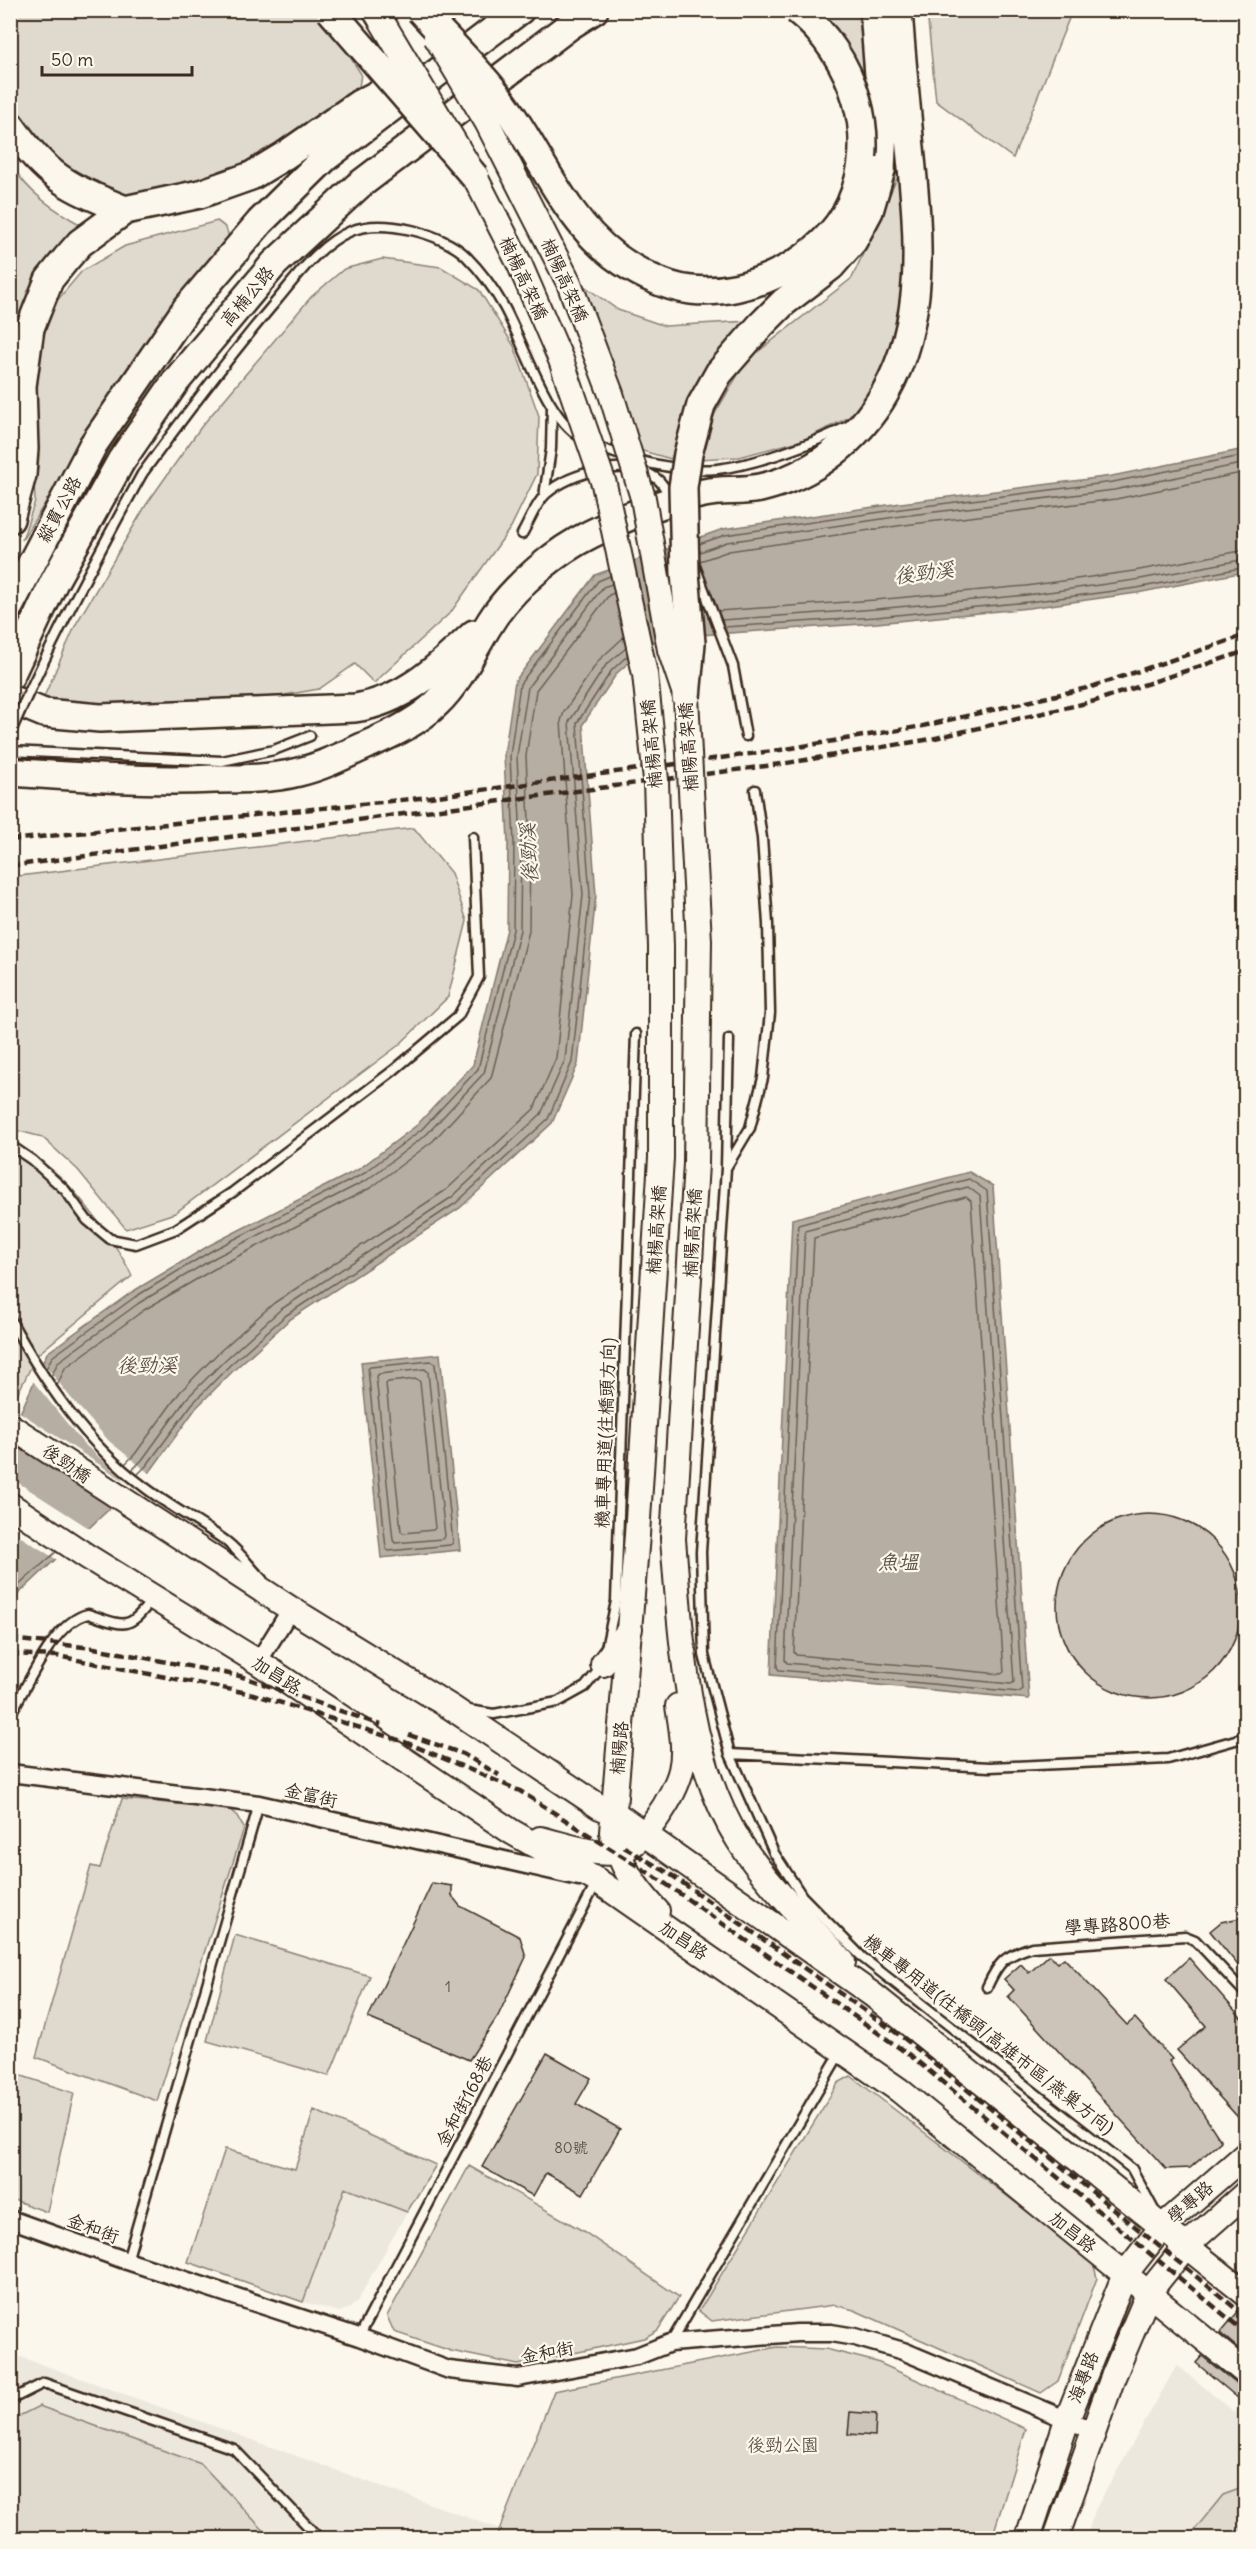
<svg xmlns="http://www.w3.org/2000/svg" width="1256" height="2549" viewBox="0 0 1256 2549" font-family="Delius,'LXGW WenKai TC',sans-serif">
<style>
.built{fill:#ede8dd}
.green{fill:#dfd9ce;stroke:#8d8276;stroke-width:1.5}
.water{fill:#b6aea2;stroke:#85796d;stroke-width:1.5}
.pier{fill:#fbf7ec}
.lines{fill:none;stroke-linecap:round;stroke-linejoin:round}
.shore{stroke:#6c5f53;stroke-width:1.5}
.building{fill:#ccc4b9;stroke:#3b2a1e;stroke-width:1.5}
.lane-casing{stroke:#3b2a1e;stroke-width:13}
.street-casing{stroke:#3b2a1e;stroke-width:21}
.secondary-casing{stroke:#3b2a1e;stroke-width:28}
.primary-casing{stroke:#3b2a1e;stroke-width:32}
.lane{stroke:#fbf7ec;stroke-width:8}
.street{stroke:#fbf7ec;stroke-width:16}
.secondary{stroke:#fbf7ec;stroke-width:24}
.primary{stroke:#fbf7ec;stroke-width:27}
.rail{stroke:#3b2a1e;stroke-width:4.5;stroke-dasharray:9 4.5;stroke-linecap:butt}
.lane-bridge-casing{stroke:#3b2a1e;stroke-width:13;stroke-linecap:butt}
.secondary-bridge-casing{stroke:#3b2a1e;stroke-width:28;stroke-linecap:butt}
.primary-bridge-casing{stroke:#3b2a1e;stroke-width:32;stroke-linecap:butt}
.lane-bridge{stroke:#fbf7ec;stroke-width:8}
.secondary-bridge{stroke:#fbf7ec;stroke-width:24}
.primary-bridge{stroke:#fbf7ec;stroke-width:27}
.labels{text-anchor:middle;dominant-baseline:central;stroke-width:4.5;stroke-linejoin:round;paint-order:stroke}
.number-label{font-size:15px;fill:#5f5045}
.street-label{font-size:18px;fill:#3b2a1e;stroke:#fbf7ec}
.park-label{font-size:18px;fill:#64564a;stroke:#fbf7ec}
.water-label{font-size:20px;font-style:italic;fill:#605246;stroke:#fbf7ec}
</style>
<rect width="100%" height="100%" fill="#fbf7ec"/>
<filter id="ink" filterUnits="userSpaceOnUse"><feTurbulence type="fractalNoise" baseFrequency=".0167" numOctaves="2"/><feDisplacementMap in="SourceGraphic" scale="12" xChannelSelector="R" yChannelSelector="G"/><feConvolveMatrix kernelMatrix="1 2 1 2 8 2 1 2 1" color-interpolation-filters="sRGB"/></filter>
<g filter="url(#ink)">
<!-- built -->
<path class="built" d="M345,2188L407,2212L358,2300L350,2308L339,2312L303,2302Z
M10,2353L500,2529L496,2538H11Z
M1177,2365L1245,2421V2538H1086L1095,2510Z"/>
<!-- green -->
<path class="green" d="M11,11H321L361,74L359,87L334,108L243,167L202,184L136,195L110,192L66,170L25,132L11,104Z
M809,11H865L873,132Z
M927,11H1072L1013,158L936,101Z
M11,164C28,193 54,210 83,226L53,259L10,388Z
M903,165L907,278L900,325L879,388L856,414L803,440L739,457L697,459L714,415L746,361L852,278Z
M217,221C230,229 229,234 227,247L105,407L22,540L35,501L31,428L37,355L54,304L82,271L125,246Z
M382,259L441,267L479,290L514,346L539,416L537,474L511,527L451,612L374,683L355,664L319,689L279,696L140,707L65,705L43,699L76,624L146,505L201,427L311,297L344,269Z
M576,280L618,310L665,326L750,321L731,336L692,397L671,459L639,450Z
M414,828L451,873L467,921L448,997L399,1045L175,1213L126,1229L78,1170L42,1137L11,1129V877Z
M10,1151C21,1155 35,1158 45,1165C73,1182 118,1246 132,1276L37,1355L11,1407Z
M122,1799L228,1808L237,1816L244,1828L157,2101L36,2057L91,1866L100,1868Z
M235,1935L370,1976L329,2076L207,2041Z
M10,2072L74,2093L47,2212L11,2199Z
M851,2076L1093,2262L1097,2278L1058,2381L1041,2393L854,2310L835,2305L712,2321L699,2311L838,2083Z
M314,2110L436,2165L407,2212L345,2188L303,2302L188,2262L225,2149L295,2169Z
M469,2166L583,2231L679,2297L658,2330L644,2338L518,2365L451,2351L394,2332L387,2316Z
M777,2347L826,2349L877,2362L1026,2429L992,2538H496L554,2391Z
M39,2406L201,2464L271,2538H11V2420Z
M1245,2487V2538H1188L1223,2495Z"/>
<!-- water -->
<path class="water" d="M1245,449V572L1137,593L1029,608L877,623L700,635L652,642L617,673L583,724L596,895L578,1064L552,1123L460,1208L289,1320L234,1370L196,1408L152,1469L11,1601V1430L18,1418L47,1353L132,1292L210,1245L359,1169L417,1125L473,1065L507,929L508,843L504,755L515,681L595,575L723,529L901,503L1112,476Z
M969,1172L993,1186L1029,1699L771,1675L792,1219Z
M440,1354L460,1550L381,1558L361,1362Z"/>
<!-- pier -->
<path class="pier" d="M41,1360L71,1398L109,1441L150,1474L118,1506L16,1417L18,1411L126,1482L82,1442L32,1380Z
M11,1478L92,1530L59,1561L10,1530Z"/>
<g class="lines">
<!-- shore -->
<path class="shore" d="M699,544L725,535L901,509L1113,482L1246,455
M700,552L727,542L902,516L1114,490L1246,463
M700,561L729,551L904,525L1116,499L1246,472
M718,611L875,600L1026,586L1134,571L1246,550
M722,620L876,609L1027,595L1135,580L1246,559
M724,627L876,617L1028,602L1137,588L1246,567
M969,1179L987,1191L1022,1690L1019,1692L779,1670L777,1667L798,1225Z
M968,1187L980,1196L1014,1682L1011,1684L787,1663L785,1660L805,1231Z
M966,1197L971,1201L1004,1672L1001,1674L796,1655L794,1652L814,1238Z
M431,1361L435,1364L453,1543L450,1545L389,1551L386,1549L368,1369L370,1367Z
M46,1369L52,1357L135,1297L213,1250L363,1174L422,1129L478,1069L513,930L514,843L510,756L520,684L598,581L610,576
M425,1369L428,1372L445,1536L442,1539L395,1543L393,1540L376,1376L379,1374Z
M51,1377L58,1362L139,1303L216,1257L367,1180L427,1134L484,1073L520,930L521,843L517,756L528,687L603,587L612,584
M417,1379L420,1382L435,1528L433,1530L404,1533L401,1531L386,1384L388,1382Z
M57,1386L65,1368L144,1310L221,1265L372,1187L433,1141L491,1078L529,931L530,843L526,756L536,690L609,595L614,593
M125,1464L135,1454L180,1392L218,1353L274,1303L446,1190L534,1109L556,1058L573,895L561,721L564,712L599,660L623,638
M132,1470L142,1460L187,1398L225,1360L280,1310L452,1197L541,1114L565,1060L583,895L569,722L606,665L626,648
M138,1474L147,1465L192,1404L230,1365L285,1316L456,1203L548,1119L572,1062L590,895L577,723L612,670L627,656
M10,1593L56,1552"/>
</g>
<!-- building -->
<path class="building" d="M1057 1606a92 92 0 1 1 184 0a92 92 0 1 1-184 0Z
M432,1883L452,1886V1896L460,1906L520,1937L526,1957L498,2016L469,2060L368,2018Z
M1245,1917V1974L1210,1931L1221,1922Z
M1049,1955L1057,1963L1064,1958L1127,2025L1135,2018L1172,2059L1169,2061L1221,2141L1190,2168L1166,2169L1008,1996L1014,1990L1004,1979L1021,1964L1029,1973Z
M1189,1958L1245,2022V2125L1177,2050L1206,2026L1166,1979Z
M547,2053L591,2078L576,2104L620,2129L583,2194L546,2173L533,2196L482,2167Z
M1242,2307L1245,2308V2354L1220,2333Z
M1202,2356L1237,2384L1245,2387V2404L1196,2363Z
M850,2412L876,2414L875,2436L848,2434Z"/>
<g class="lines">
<defs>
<path id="lane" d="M596,446C633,461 677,472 717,469C755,465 815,443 848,426
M142,474C186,414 230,355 278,299C298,275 321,243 351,231C382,218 443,233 466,256C481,271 494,289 504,307C524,343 546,418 582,438
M544,496L551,449L552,406
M522,534C529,522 536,503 546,494C570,472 628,457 656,478C663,483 666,490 670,497
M695,566L733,666L746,736
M10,751L222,761L274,750L310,736
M729,1039L726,1168L701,1552L704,1655L730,1754L774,1853L802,1896L863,1958L1132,2169L1154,2210
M10,1145L32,1160L65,1190L87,1220L110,1239L136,1244L176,1229L233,1192L394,1070L458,1016L479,977L473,837
M726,1168L750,1128L763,1078L770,1013L768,924L762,838L755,790
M10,1319C44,1381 85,1443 143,1486C170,1507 200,1522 227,1542C240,1552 250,1567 262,1579
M606,1648L616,1601L636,1034
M468,1710L494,1714L558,1702L585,1687L602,1666
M10,1715C28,1685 54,1621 88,1614C125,1626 128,1632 153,1598
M730,1754L990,1767L1168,1759L1246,1737
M987,1987C999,1961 1004,1956 1032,1947L1185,1936L1195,1940L1246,1994
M127,2261L259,1804
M359,2337L597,1882
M671,2342L840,2053
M10,2400L44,2383L234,2449L319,2538"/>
<path id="street" d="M258,1662L291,1609
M10,1773L259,1804L579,1877
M10,2219L127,2261L359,2337L449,2370L518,2378L637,2356L670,2343L797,2333H831L855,2337L903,2351L1094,2431"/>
<path id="secondary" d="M10,1426L291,1609L452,1708L600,1807L613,1812L873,1995L1246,2294
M10,1505L88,1557L258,1662L512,1832L598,1881L899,2090L1246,2373
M637,1535L612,1832C621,1867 634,1886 657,1911
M673,1539C681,1634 686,1758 739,1841C767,1885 808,1923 843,1962
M603,1664L630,1629
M540,1839C563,1844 593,1856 617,1852C643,1847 675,1795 681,1770C686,1750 681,1726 678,1706
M1028,2538L1067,2420L1125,2274L1162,2227L1246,2154
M1056,2538L1113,2377L1149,2292L1186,2246L1246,2193"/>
<path id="primary" d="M874,10L883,128L881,170
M10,125C48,178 66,186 125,210
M10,519L22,475L24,449L22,386L30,328L49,280L66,259L80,243L125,210L200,194L251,176L284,156L359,104L408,79
M10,605L93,445L186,309L260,222L326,157L520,10
M10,676L54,582L121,461L176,381L274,264L358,186L569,26L594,10
M10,699L44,713L100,718L355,708C404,701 439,667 474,634
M10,772C79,777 147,782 215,779C243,779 272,779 299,772C324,766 347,754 371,743C394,733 419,721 437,703C463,678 475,644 495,615C518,583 556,551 591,534C627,516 664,501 704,493C722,489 741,492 760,488C813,476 858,440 885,393C930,315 917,222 909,137C905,95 901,53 898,10"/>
</defs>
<!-- lane casing -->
<use href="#lane" class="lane-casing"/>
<!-- street casing -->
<use href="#street" class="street-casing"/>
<!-- secondary casing -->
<use href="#secondary" class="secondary-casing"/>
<!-- primary casing -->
<use href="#primary" class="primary-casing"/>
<!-- lane -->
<use href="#lane" class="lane"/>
<!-- street -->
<use href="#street" class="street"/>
<!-- secondary -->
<use href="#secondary" class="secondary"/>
<!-- primary -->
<use href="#primary" class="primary"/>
<!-- rail -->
<path class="rail" d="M10,840L430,797L780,750L923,726L1091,687L1246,635
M10,866L781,764L931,739L1095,701L1246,651
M10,1639L94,1648L240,1676L381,1725
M10,1654L57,1656L253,1694L405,1742L520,1791L666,1884L911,2056L1246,2333
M409,1735L463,1754L499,1775
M624,1847L670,1874L905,2039L1246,2317"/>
<defs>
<path id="lane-bridge" d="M10,734C49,645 95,559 142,474"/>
<path id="secondary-bridge" d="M375,10L475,177L519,263L561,360L604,484L645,674L656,780L661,947V1158L637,1535
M436,37L487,122L569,283L611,394L643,498L670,650L686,697L699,941L696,1164L673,1539"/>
<path id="primary-bridge" d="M330,10L475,177
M420,10C447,40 478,69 502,101C539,151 563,217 613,255C634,271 664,287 691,290C750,297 824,260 850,205C881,138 854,55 797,10
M686,697L691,643L685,573L683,487L688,454L701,405L719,373L761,325L784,302L831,266L853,241L869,211L881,170"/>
</defs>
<!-- lane-bridge casing -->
<use href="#lane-bridge" class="lane-bridge-casing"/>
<!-- secondary-bridge casing -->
<use href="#secondary-bridge" class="secondary-bridge-casing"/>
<!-- primary-bridge casing -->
<use href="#primary-bridge" class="primary-bridge-casing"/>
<!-- lane-bridge -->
<use href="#lane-bridge" class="lane-bridge"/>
<!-- secondary-bridge -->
<use href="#secondary-bridge" class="secondary-bridge"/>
<!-- primary-bridge -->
<use href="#primary-bridge" class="primary-bridge"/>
</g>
</g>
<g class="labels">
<!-- number labels -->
<g class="number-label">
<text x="448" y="1986">1</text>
<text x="571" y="2147">80號</text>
</g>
<!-- street labels -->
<g class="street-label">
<text transform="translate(524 278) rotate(65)">楠楊高架橋</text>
<text transform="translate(565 280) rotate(66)">楠陽高架橋</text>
<text transform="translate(247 296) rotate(-50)">高楠公路</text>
<text transform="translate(59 509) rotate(-62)">縱貫公路</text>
<text transform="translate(651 744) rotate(-95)">楠楊高架橋</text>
<text transform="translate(688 747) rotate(-94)">楠陽高架橋</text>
<text transform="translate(656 1230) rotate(-86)">楠楊高架橋</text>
<text transform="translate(692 1233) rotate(-87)">楠陽高架橋</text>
<text transform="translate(605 1433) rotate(-88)">機車專用道(往橋頭方向)</text>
<text transform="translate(67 1463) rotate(34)">後勁橋</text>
<text transform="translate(277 1675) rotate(33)">加昌路</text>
<text transform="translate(619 1748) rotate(-85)">楠陽路</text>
<text transform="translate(311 1795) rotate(13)">金富街</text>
<text transform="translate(1117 1924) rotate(-4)">學專路800巷</text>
<text transform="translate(684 1940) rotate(34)">加昌路</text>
<text transform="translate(989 2034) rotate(38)">機車專用道(往橋頭/高雄市區/燕巢方向)</text>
<text transform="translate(464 2101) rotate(-62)">金和街168巷</text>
<text transform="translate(1190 2202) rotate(-41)">學專路</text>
<text transform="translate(93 2228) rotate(20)">金和街</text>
<text transform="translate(1073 2232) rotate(39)">加昌路</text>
<text transform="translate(547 2352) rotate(-10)">金和街</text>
<text transform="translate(1083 2377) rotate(-69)">海專路</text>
</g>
<!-- park labels -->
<g class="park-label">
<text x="783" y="2444">後勁公園</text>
</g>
<!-- water labels -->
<g class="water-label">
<text transform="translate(924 572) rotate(-7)">後勁溪</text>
<text transform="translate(528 853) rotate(-93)">後勁溪</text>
<text x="147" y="1364">後勁溪</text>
<text x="898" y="1561">魚塭</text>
</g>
</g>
<!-- margin -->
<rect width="1256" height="2549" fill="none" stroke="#fbf7ec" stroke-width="36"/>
<rect x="18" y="18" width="1220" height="2513" fill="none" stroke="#3b2a1e" stroke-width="2" filter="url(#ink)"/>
<!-- scale -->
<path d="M42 66v9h150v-9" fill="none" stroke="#3b2a1e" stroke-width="3"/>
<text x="51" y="66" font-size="18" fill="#3b2a1e" stroke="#fbf7ec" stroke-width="4.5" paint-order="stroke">50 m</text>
</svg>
